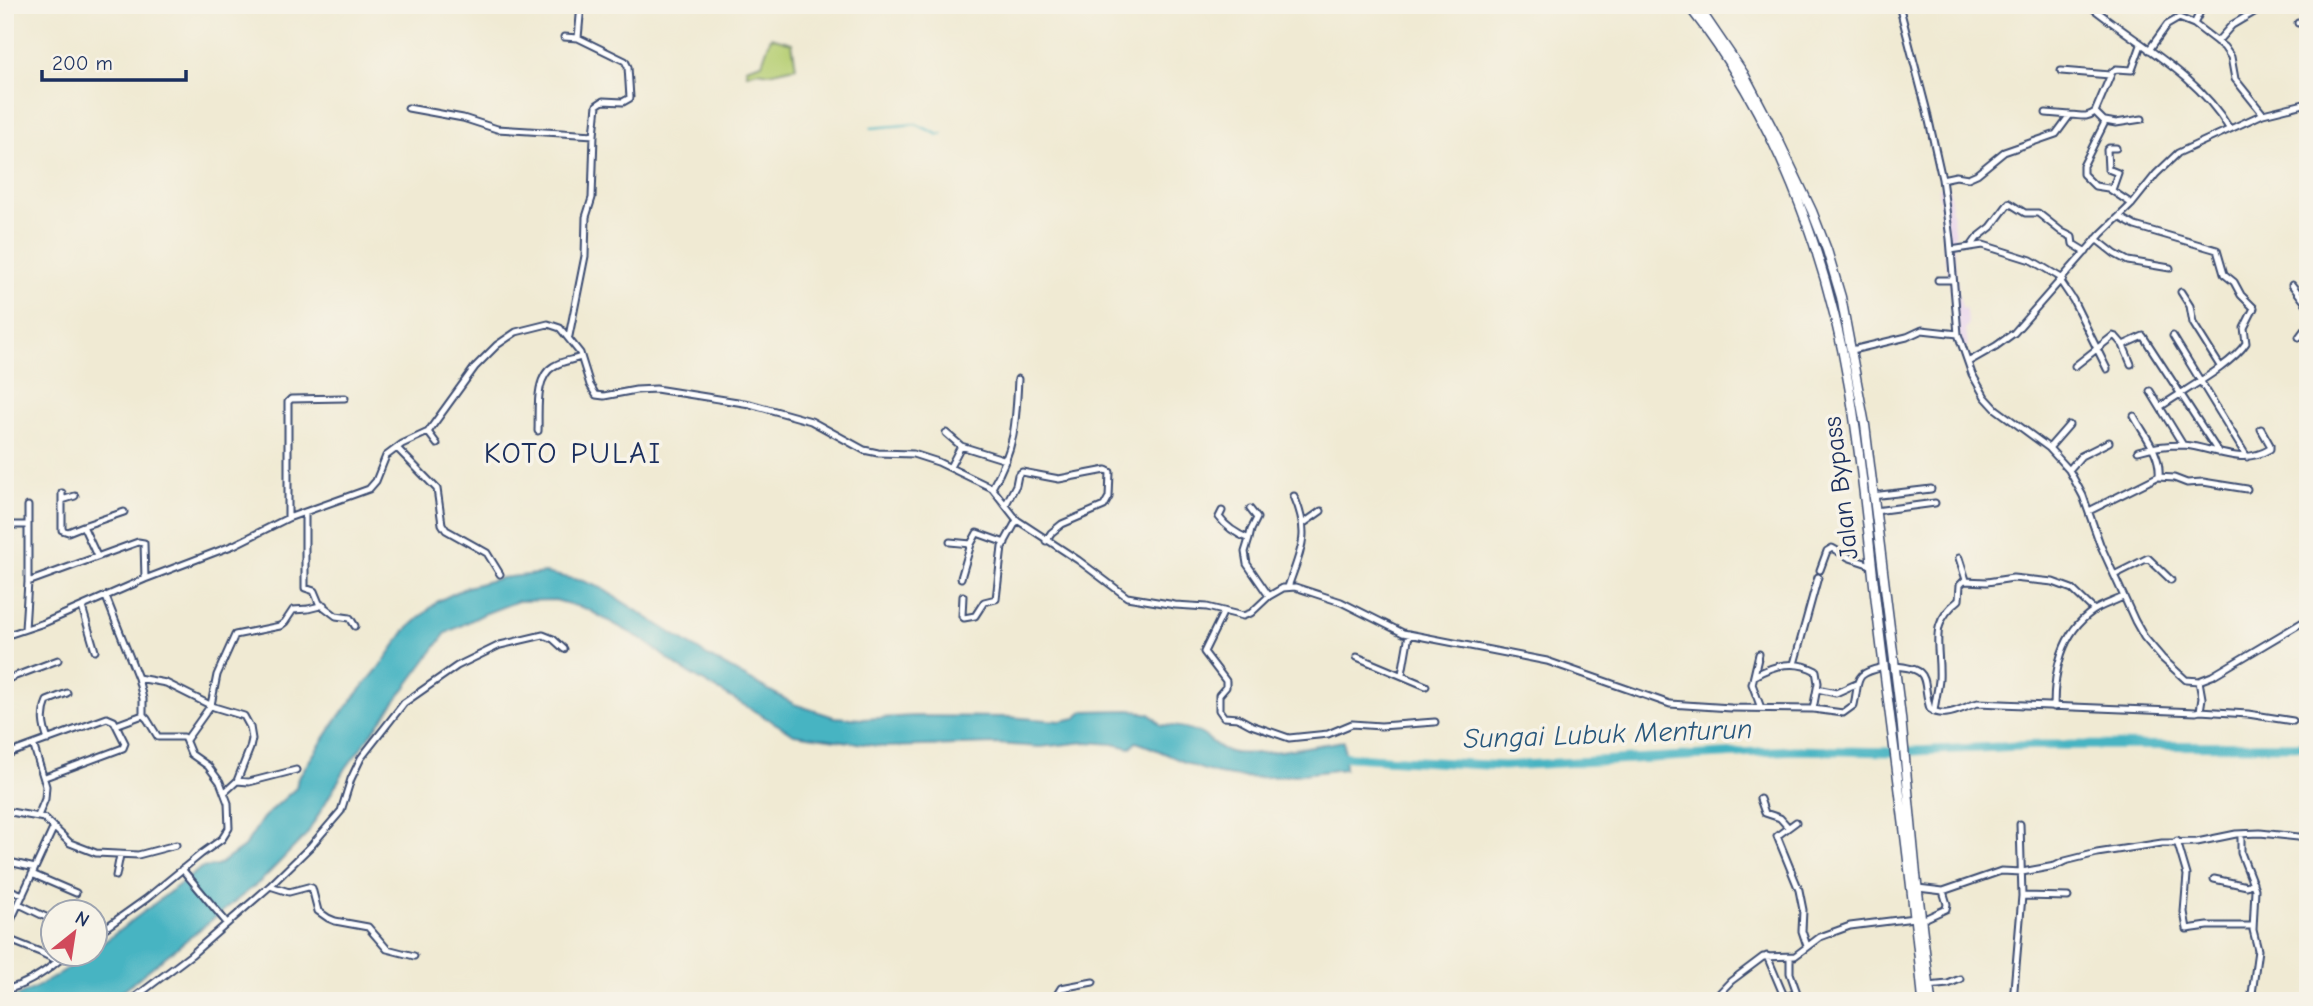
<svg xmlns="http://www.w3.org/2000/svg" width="2313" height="1006" viewBox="0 0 2313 1006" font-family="'Comic Neue',sans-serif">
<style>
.built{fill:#e8d2ee}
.green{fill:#b7cf74;stroke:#697f69;stroke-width:2}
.water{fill:#47b4c2;stroke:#317290;stroke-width:2}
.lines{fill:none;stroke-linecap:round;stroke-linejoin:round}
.stream{stroke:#47b4c2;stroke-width:2}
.river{stroke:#47b4c2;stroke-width:9}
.minor-casing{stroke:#3b4b70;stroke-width:9}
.highway-casing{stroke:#3b4b70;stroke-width:11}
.minor{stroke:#fff;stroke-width:5}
.highway{stroke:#fff;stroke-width:8}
.labels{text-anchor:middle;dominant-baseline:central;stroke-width:7;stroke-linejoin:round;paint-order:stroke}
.street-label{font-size:26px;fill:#1b2f5e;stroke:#f7f3e8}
.water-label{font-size:28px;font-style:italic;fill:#28577c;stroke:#f7f3e8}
.quarter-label{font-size:30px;letter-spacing:2px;fill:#1b2f5e;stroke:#f7f3e8}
</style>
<rect width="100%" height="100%" fill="#f7f3e8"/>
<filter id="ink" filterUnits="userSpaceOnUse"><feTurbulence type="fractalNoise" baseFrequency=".0143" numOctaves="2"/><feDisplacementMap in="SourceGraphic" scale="14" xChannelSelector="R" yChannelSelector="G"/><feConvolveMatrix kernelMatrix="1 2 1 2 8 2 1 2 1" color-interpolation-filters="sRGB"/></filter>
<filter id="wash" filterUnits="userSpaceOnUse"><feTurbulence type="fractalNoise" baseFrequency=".00686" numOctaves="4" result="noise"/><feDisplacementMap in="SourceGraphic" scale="28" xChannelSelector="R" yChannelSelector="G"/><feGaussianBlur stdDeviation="1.57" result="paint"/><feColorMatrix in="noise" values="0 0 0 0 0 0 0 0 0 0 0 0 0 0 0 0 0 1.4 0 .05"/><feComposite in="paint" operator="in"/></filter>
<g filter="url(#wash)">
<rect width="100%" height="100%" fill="#f0ead3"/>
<!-- built -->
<path class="built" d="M1938,187H1949L1955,236L1954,251L1958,290L1962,308H1965L1968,324L1965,331L1968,346L1962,351L1956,342L1955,320L1952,317L1951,289L1944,252Z"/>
<!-- green -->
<path class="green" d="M771,37L792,43L796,67L769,73L758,71L747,74L746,68L762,63Z"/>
<!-- water -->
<path class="water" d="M545,573L583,581L601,588L709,657L794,704L834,717L863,719L914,716L1009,717L1060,721L1076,718L1084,711L1130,710L1150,714L1161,725C1176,726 1195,728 1207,738C1215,744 1220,750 1230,752C1255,758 1315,745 1344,741L1345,769C1303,773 1253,784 1211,772C1185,765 1162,750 1136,742L1130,748L1113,744L1086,742L1040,747L997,744L885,747L794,734L680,668L640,638L587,609L555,600L518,601L484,614L446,633L346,768L307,834L262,880L112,999L5,1001C38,989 60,974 88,954H94L95,949L201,868L217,866L244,847L263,818L296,788L298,778L339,716L382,664L405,631L438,601L467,587L501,578Z"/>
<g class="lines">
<!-- stream -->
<path class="stream" d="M871,128L916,124L939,135L943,134"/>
<!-- river -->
<path class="river" d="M1334,756L1503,766L1794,750L1895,752L2039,745L2308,746"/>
</g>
</g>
<g filter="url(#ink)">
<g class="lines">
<defs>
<path id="minor" d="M1899,5L1927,112L1942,179L1950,239L1958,334L1972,374L1985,397L1996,409L2049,448L2069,470L2083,496L2100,544L2135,621L2144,637L2162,658L2186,680L2199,681L2212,676L2308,619
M2089,5C2138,45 2196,73 2229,128
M2298,23H2308
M2194,24L2200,12V5
M564,37L578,38
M2217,42L2232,25L2266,5
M2149,50L2167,25L2179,18L2194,24L2224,47L2231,57L2235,79L2263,114
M2061,71L2110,75
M408,108L463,118L497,129L594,135
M2095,112L2105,122L2083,166V174L2095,186L2108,188L2132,204
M2046,113L2070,115
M2105,121L2116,123L2142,119
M1942,179L1956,176L1968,178L1977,174L2004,152L2056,134L2070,115C2081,115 2085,119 2095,112L2112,72L2116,69L2132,70L2141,45
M2112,190L2118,173L2108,169L2107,150L2109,148H2116
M2119,217L2135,226L2217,250L2224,274L2234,282L2241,295L2254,308L2244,328L2246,343C2231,366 2184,390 2160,407
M2096,239L2115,254L2128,261L2170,268
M1972,245L1977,238L1991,227L2009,203L2025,213H2038L2062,232L2072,237L2073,244L2086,252
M1951,250L1983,245L2031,260L2063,279
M1938,280H1953
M2061,282L2073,300L2107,369
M2292,285L2308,306
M2181,292L2190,306L2193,323L2220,366
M569,336L585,256L586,217L592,198L594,135L597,105L603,101L623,102L630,98L628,67L625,61L578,38L581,5
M2173,336L2247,457
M2299,337L2308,325
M2123,345L2131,364
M1852,350L1907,337L1922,330L1958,334
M1968,362L1996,346L2014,333L2101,234L2132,204L2156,174L2178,153L2263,114L2308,103
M2075,366L2113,336L2116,337L2123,345L2143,336L2219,453
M2150,391L2183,445
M538,431C539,412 534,377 554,366C561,361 573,360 581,357
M428,432L437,444
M946,433L961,446
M397,448L437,489L442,524L446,530L487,553L500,574
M2049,448L2069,425
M2138,451C2152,447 2168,445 2183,445C2214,447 2240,467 2270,449V445L2261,429
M950,467L961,446L1006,460
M2069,470L2081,456L2109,442
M2158,477L2174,478L2187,483L2203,482L2247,489
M992,488C1015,448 1016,424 1018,379
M62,493V530L68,532L83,526
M1872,496L1931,489
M62,500L75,496
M1006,504L1016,485L1018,475L1022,472L1059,479L1106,470L1110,472L1109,497L1104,506L1062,524L1051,533L1046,541
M1222,511L1219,517C1226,527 1237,534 1249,539L1245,552L1247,564L1269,596
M1875,511L1935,503
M2089,511L2159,476C2161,453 2144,435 2134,416
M305,514V588L314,591L319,603L336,616L350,618L355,626
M288,518V402L291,399L345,398
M1304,523L1321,511
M5,525H28
M1249,539L1251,530L1257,518L1250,509
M950,542L971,544
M97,556L83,526L124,512
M1959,558L1966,580
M1820,570L1827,551L1832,548L1850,558L1871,565
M2114,575L2148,558L2171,580
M961,578L971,544L977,533L1005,543
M28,582L138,542L144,543L145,579
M1288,587C1301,549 1311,535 1294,496
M963,596L962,616L964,618L975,616L984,602L996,599L1002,547L1017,520
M106,597L138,678L166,683L214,707L244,716L250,727L252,739L250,748L237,781L225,792
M82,607L95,651
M1224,611L1204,652L1226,681V687L1219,695V710L1224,717L1238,718L1251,725L1289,738L1328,734L1352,724L1381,726L1435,722
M25,629L28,582V506
M5,636L44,623L145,579L234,545L288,518L369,489L376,481L386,456L402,444L428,432L475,367L497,345L516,332L548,324L560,328L580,353L590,385L596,395L604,396L636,390L656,389L750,404L811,421L864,450L878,453L913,454L938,462L992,488L1017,520L1078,560L1127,597L1175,605L1207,607L1243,616L1251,613L1269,596L1283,588L1295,587L1341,602L1403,633L1547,661L1670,704L1731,708L1813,709L1843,713L1854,705C1860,679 1852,674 1884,667
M1759,654L1752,684L1761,708
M1357,657L1426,686
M1794,664L1818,577
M1894,666C1933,669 1921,678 1930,709C1945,720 1962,707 1978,703L2196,712L2200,711L2202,698L2199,681
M1402,674L1409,634
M1754,676C1774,665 1795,659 1816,671L1818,683L1813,709
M5,680L58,660
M1817,689L1836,693L1856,684
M2054,707C2054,671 2061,633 2093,611C2102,605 2113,602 2123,597
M2200,711L2248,714L2293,721
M1934,712C1935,701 1938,690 1939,680C1941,645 1927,625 1959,600L1960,585L1964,581L1987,582L2013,578L2053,582L2072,589L2094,610
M48,740C43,726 41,715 47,701L67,693
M186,740L211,705L217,675L235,635L280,626L285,622L293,610L308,609L324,605
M34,747L46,786L45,799L38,816
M5,755L107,718L114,721L116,725
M45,777L123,748L125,743L116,725L143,715
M237,781L249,782L296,770
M1760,799L1765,813L1780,818L1788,827
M5,811L44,818L70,843L96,853L138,855L176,845
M1796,822L1777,836L1799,890L1803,910L1802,931L1807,946
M2241,834V853L2255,889L2253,930L2258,950L2251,1001
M2177,841L2187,875L2184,912L2187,929L2208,926H2253
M5,861L35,868
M182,869L227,923
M32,874L76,893
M116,876L120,855
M2214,879L2247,886L2253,882
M270,886L289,892L308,887L312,888L318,911L328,918L335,921L368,927L387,949L414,956
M5,888L23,895
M1918,888L1943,891L2001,871L2022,872L2055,866L2065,861L2097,853L2162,843L2197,842L2236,834L2260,833L2308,838
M2022,896L2068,897
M19,904L52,920
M1922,920L1946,909L1947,904L1943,891
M5,933L53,829
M94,936L146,899L201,854L222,839L229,828L228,803L220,782L208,766L191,754L184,737H158L147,719L143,715V699L138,678
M5,938L40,952L58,961L70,954
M1767,956L1786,1001
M1928,986L1948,984L1960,979
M5,990C25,985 43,974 58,961
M1785,997L1797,993L1790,973V957
M130,1001L191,955L270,886L311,846L341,811L351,779L361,758L404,703L457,666L500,645L543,635L553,639L564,649
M1053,1001L1061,988L1093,982
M1712,1001L1731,981L1763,957L1795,956L1820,937L1850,926L1914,918
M2013,1001L2022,896L2020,824"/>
<path id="highway" d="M1688,5C1774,114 1826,250 1849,386C1863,466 1869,547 1879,628C1894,752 1912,876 1923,1001
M1697,5L1744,74L1777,137L1812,211L1827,250L1841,297L1865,425L1901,717L1916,875L1931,1001"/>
</defs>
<!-- minor casing -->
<use href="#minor" class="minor-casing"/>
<!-- highway casing -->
<use href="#highway" class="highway-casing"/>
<!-- minor -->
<use href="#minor" class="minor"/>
<!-- highway -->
<use href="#highway" class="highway"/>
</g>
</g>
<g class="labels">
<!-- street labels -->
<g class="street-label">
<text transform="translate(1841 488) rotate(-97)">Jalan Bypass</text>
</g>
<!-- water labels -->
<g class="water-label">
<text transform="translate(1608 734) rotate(-2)">Sungai Lubuk Menturun</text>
</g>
<!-- quarter labels -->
<g class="quarter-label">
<text x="573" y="453">KOTO PULAI</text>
</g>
</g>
<!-- margin -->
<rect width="2313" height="1006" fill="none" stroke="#f7f3e8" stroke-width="28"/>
<!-- north arrow -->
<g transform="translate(74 933) rotate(30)"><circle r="33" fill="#f7f3e8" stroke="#9fa5b1" stroke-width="2"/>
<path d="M0-5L12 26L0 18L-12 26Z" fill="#d1495b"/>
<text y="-10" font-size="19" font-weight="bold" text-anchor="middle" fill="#1b2f5e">N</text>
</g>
<!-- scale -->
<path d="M42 70v10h144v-10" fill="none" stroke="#1b2f5e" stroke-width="3.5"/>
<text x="52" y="70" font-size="21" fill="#1b2f5e" stroke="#f7f3e8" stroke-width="5" paint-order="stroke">200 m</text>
</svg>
